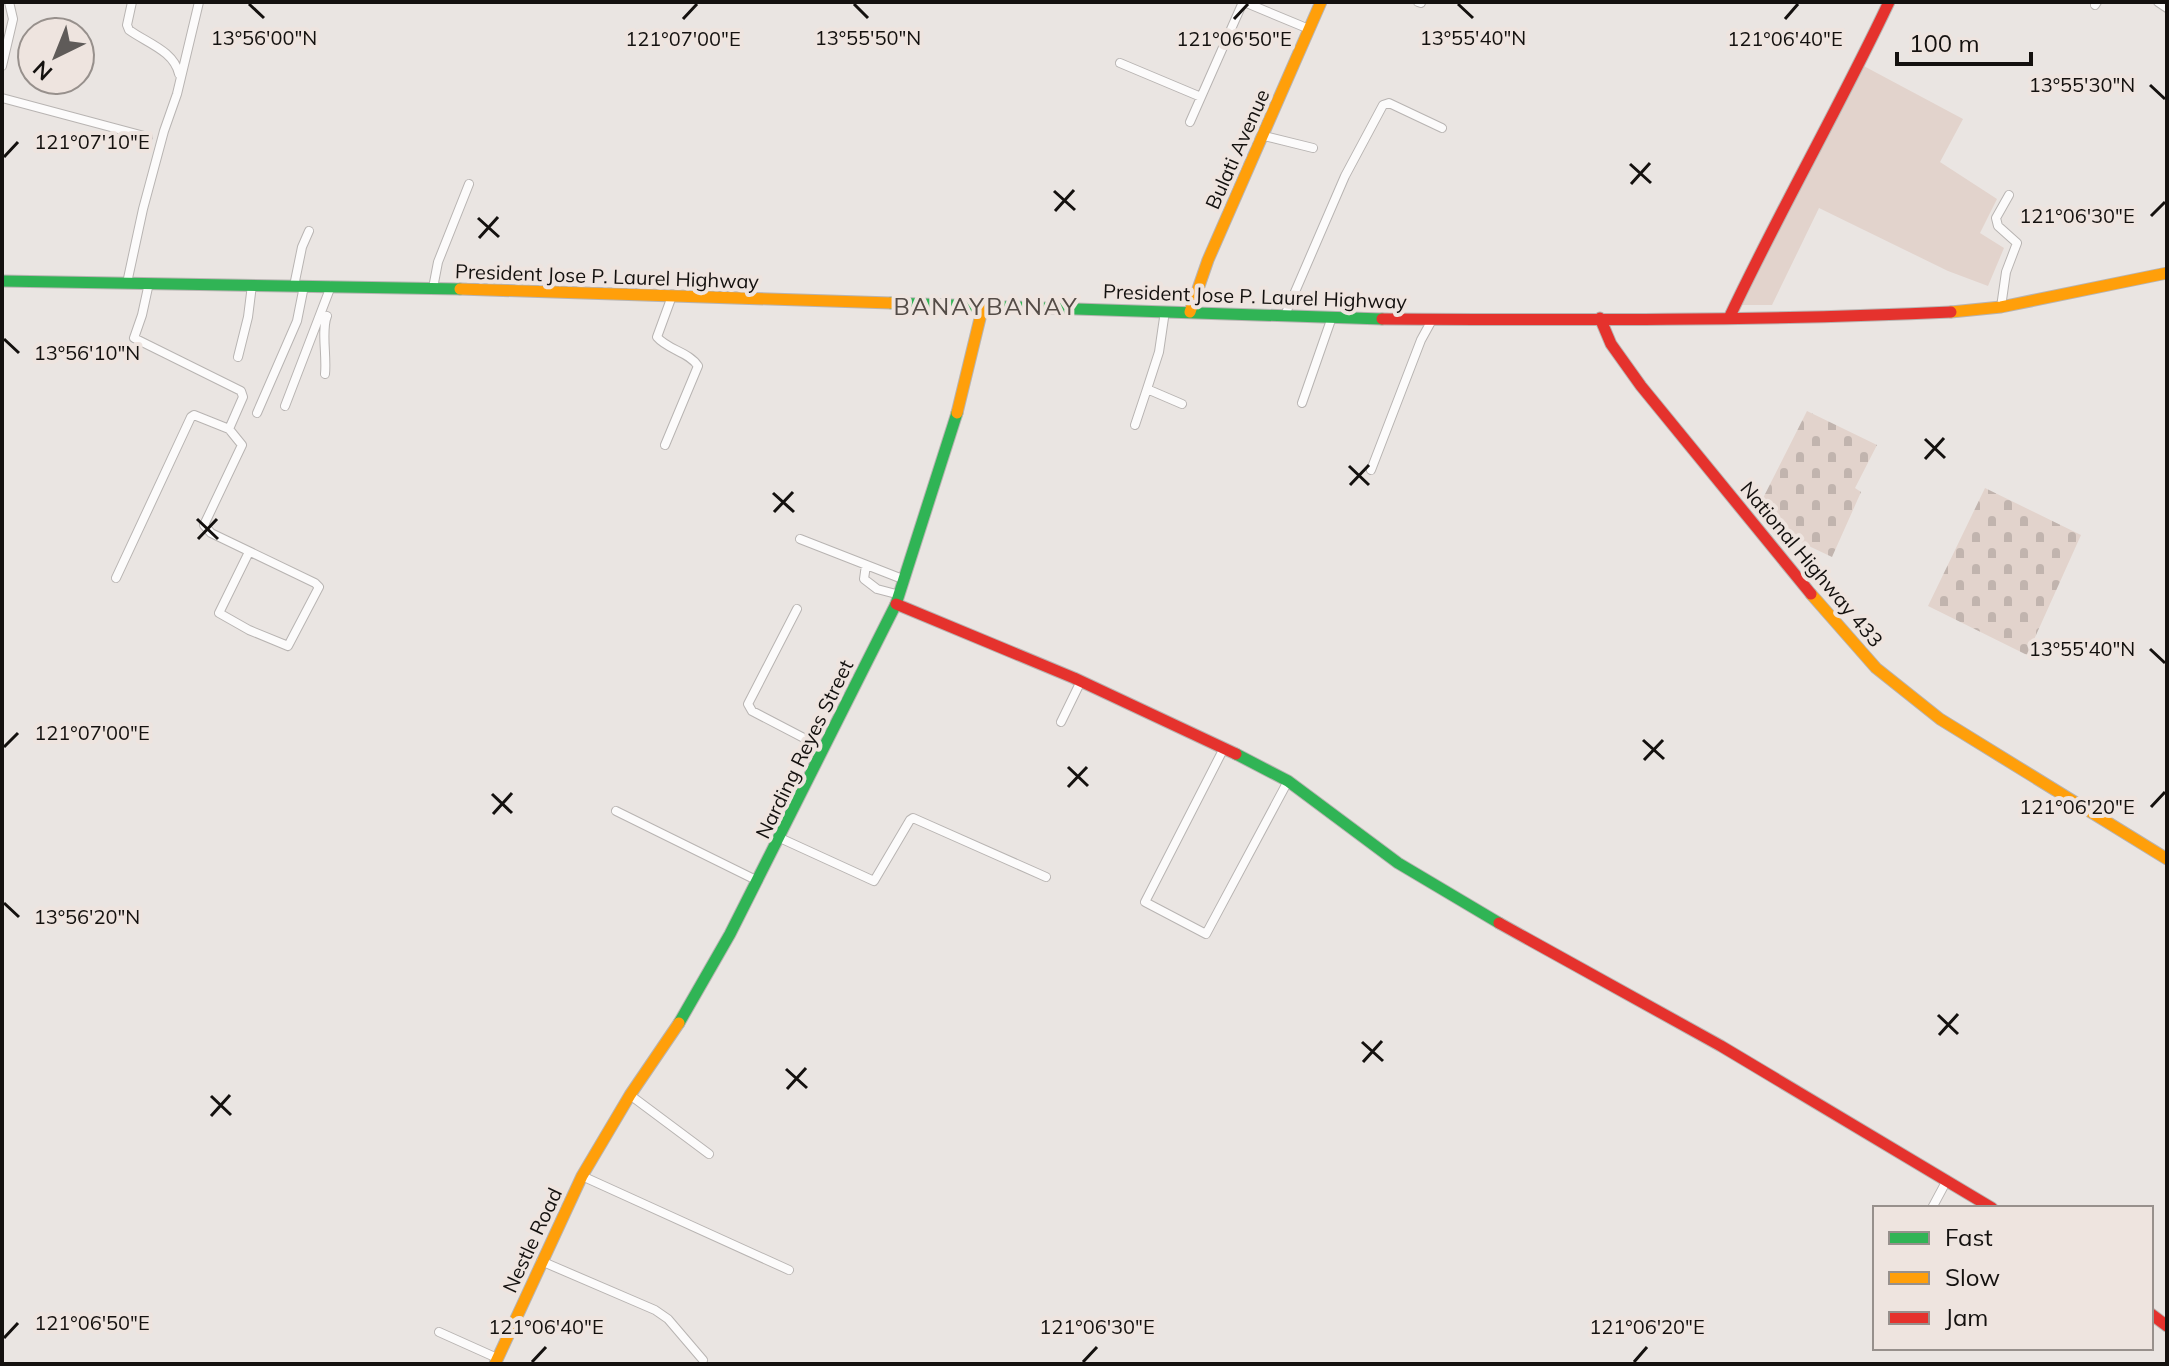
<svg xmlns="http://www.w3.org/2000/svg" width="2169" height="1366" viewBox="0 0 2169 1366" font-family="Mulish,sans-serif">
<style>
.green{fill:#e2d3cc}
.cemetery{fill:url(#cemetery-stones)}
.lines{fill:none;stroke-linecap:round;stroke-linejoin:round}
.street-casing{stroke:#b8b4b2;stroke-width:10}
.fast-casing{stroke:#b8b4b2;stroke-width:13}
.slow-casing{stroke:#b8b4b2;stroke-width:13}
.jam-casing{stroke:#b8b4b2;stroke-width:13}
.street{stroke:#fcfbfb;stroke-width:8}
.fast{stroke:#30b455;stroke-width:11}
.slow{stroke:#ff9f0a;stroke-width:11}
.jam{stroke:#e5322d;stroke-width:11}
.ticks{fill:none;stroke:#14110f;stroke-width:3}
.labels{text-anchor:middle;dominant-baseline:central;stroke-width:8;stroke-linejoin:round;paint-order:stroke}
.street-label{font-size:20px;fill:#14110f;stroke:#eee4df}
.quarter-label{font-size:24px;letter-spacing:2px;fill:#544c47;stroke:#eee4df}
.ticks-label{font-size:20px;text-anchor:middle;fill:#14110f;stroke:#eee4df;stroke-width:8;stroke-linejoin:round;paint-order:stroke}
</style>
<defs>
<pattern id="cemetery-stones" width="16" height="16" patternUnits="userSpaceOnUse" patternTransform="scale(2)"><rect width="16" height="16" fill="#e2d3cc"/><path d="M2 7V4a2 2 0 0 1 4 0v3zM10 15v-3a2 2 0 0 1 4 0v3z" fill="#c1b4ae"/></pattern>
</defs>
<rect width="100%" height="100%" fill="#eae5e2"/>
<!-- green -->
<path class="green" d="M1860,64L1963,119L1940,162L1997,199L1980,233L2004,248L1988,286L1948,271L1819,208L1772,305H1738Z"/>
<!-- cemetery -->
<path class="cemetery" d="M1807,411L1877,445L1855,488L1861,492L1832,557L1775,530L1758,508Z
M1985,488L2081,535L2027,655L1928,606Z"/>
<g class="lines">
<defs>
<path id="street" d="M132,2L127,25L129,30C147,43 174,51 179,74
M1244,2L1309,29
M1418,2L1421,3
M2158,2L2167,8
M2095,5L2097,2
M1120,63L1201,97
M2,66L13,19L9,2
M2,98L148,137
M1190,122L1243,2
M1264,136L1313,148
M127,283L143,209L164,131L177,94L199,2
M294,286L302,247L309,231
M433,288L438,262L469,184
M2001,307L2006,272L2017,243L1998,226L1996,218L2009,195
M1165,311L1159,352L1147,389L1182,404
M1285,315L1345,176L1383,105L1389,103L1442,128
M238,357L248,317L252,285
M325,374C327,356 321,330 327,316
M1302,403L1332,317
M285,406L331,286
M257,413L297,321L304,286
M1135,425L1147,389
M229,429L242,445L204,525L211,533L315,583L319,587L288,646L249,630L219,613L249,552
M665,445L698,366C689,352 668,350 657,337L672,296
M1371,470L1421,340L1432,320
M800,539L905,580
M866,565L864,579L877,589L900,595
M116,578L191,417L194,415L229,429L243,397L241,391L134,338L142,315L149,283
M797,609L748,704L752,711L823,748
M1061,722L1081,681
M1224,748L1145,902L1206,934L1288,781
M616,811L758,881
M780,838L874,881L910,820L913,818L1046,877
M630,1095L709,1154
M582,1176L789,1270
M1932,1208L1947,1180
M541,1261L655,1310L668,1319L703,1360
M439,1332L497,1358"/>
<path id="fast" d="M2,281L460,289
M891,303L1382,319
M1236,754L1288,781L1398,863L1499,923
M679,1023L730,934L896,604L957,413"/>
<path id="slow" d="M460,289L891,303
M1190,312L1208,260L1321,2
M1951,312L2001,307L2167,273
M957,413L983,306
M1811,594L1876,668L1940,719L2167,859
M495,1364L582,1176L630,1095L679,1023"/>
<path id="jam" d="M1730,316C1780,210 1839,108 1889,2
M1600,318L1611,344L1641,386L1811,594
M1382,319C1571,320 1762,321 1951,312
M896,604L1074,678L1236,754
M1499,923L1721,1046L1992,1208
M2151,1314L2167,1326"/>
</defs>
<!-- street casing -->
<use href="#street" class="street-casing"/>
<!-- fast casing -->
<use href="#fast" class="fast-casing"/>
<!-- slow casing -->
<use href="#slow" class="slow-casing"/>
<!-- jam casing -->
<use href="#jam" class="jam-casing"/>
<!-- street -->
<use href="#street" class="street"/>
<!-- fast -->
<use href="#fast" class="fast"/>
<!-- slow -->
<use href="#slow" class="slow"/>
<!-- jam -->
<use href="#jam" class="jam"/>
</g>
<!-- ticks -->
<path class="ticks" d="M249,4L264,18M854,4L868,18M1458,4L1473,18M683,19L697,4M1234,19L1248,4M1785,19L1798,4M2150,85L2165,99M4,157L18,142M1630,164L1651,183M1631,184L1650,163M1054,191L1075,210M1055,211L1074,190M2151,216L2165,202M478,218L499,237M479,238L498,217M4,339L19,353M1925,439L1945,458M1925,459L1944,438M1349,466L1369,485M1350,485L1369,465M773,493L794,512M774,512L793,492M197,519L218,539M198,539L217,519M2150,649L2165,663M1643,740L1664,759M4,747L18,733M1644,760L1663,740M1068,767L1088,786M1068,787L1087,767M492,794L512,813M2151,807L2165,792M493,814L512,793M4,903L19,917M1938,1015L1958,1034M1939,1035L1958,1014M1362,1042L1383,1061M1363,1062L1382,1041M786,1069L807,1088M787,1089L806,1068M211,1096L231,1115M211,1116L230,1095M4,1338L18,1323M532,1362L546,1347M1083,1362L1097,1347M1634,1362L1647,1347"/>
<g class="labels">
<!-- street labels -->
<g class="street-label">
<text transform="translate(1237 149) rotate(-66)">Bulati Avenue</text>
<text transform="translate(607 276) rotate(2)">President Jose P. Laurel Highway</text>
<text transform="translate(1255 296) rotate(2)">President Jose P. Laurel Highway</text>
<text transform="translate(1812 564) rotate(50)">National Highway 433</text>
<text transform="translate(804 749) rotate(-64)">Narding Reyes Street</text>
<text transform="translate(532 1240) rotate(-65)">Nestle Road</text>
</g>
<!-- quarter labels -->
<g class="quarter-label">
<text x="986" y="306">BANAYBANAY</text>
</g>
</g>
<g class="ticks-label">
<text x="264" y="45">13°56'00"N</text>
<text x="868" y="45">13°55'50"N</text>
<text x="1473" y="45">13°55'40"N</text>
<text x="683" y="46">121°07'00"E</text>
<text x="1234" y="46">121°06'50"E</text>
<text x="1785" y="46">121°06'40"E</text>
<text x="2082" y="92">13°55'30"N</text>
<text x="92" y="149">121°07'10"E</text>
<text x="2077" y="223">121°06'30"E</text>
<text x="87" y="360">13°56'10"N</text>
<text x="2082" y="656">13°55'40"N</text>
<text x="92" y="740">121°07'00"E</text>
<text x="2077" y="814">121°06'20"E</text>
<text x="87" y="924">13°56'20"N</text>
<text x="92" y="1330">121°06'50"E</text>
<text x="546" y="1334">121°06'40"E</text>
<text x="1097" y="1334">121°06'30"E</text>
<text x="1647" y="1334">121°06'20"E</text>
</g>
<!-- border -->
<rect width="2169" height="1366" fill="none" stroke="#14110f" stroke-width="8"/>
<!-- legend -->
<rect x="1873" y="1206" width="280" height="144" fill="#eee4df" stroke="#97908c" stroke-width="2"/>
<rect x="1889" y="1232" width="40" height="12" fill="#30b455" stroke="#97908c" stroke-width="2"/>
<text x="1945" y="1246" font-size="24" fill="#14110f">Fast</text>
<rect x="1889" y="1272" width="40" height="12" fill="#ff9f0a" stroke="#97908c" stroke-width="2"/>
<text x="1945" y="1286" font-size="24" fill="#14110f">Slow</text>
<rect x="1889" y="1312" width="40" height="12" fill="#e5322d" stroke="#97908c" stroke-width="2"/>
<text x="1945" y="1326" font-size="24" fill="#14110f">Jam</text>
<!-- north arrow -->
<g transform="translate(56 56) rotate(223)"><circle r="38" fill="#eee4df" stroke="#97908c" stroke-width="2"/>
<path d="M0-6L14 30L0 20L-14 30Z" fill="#5f5b59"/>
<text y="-12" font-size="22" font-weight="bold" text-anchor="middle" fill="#14110f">N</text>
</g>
<!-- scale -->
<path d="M1897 52v12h134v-12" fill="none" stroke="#14110f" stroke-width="4"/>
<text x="1909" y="52" font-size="24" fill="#14110f" stroke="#eee4df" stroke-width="6" paint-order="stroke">100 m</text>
</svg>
